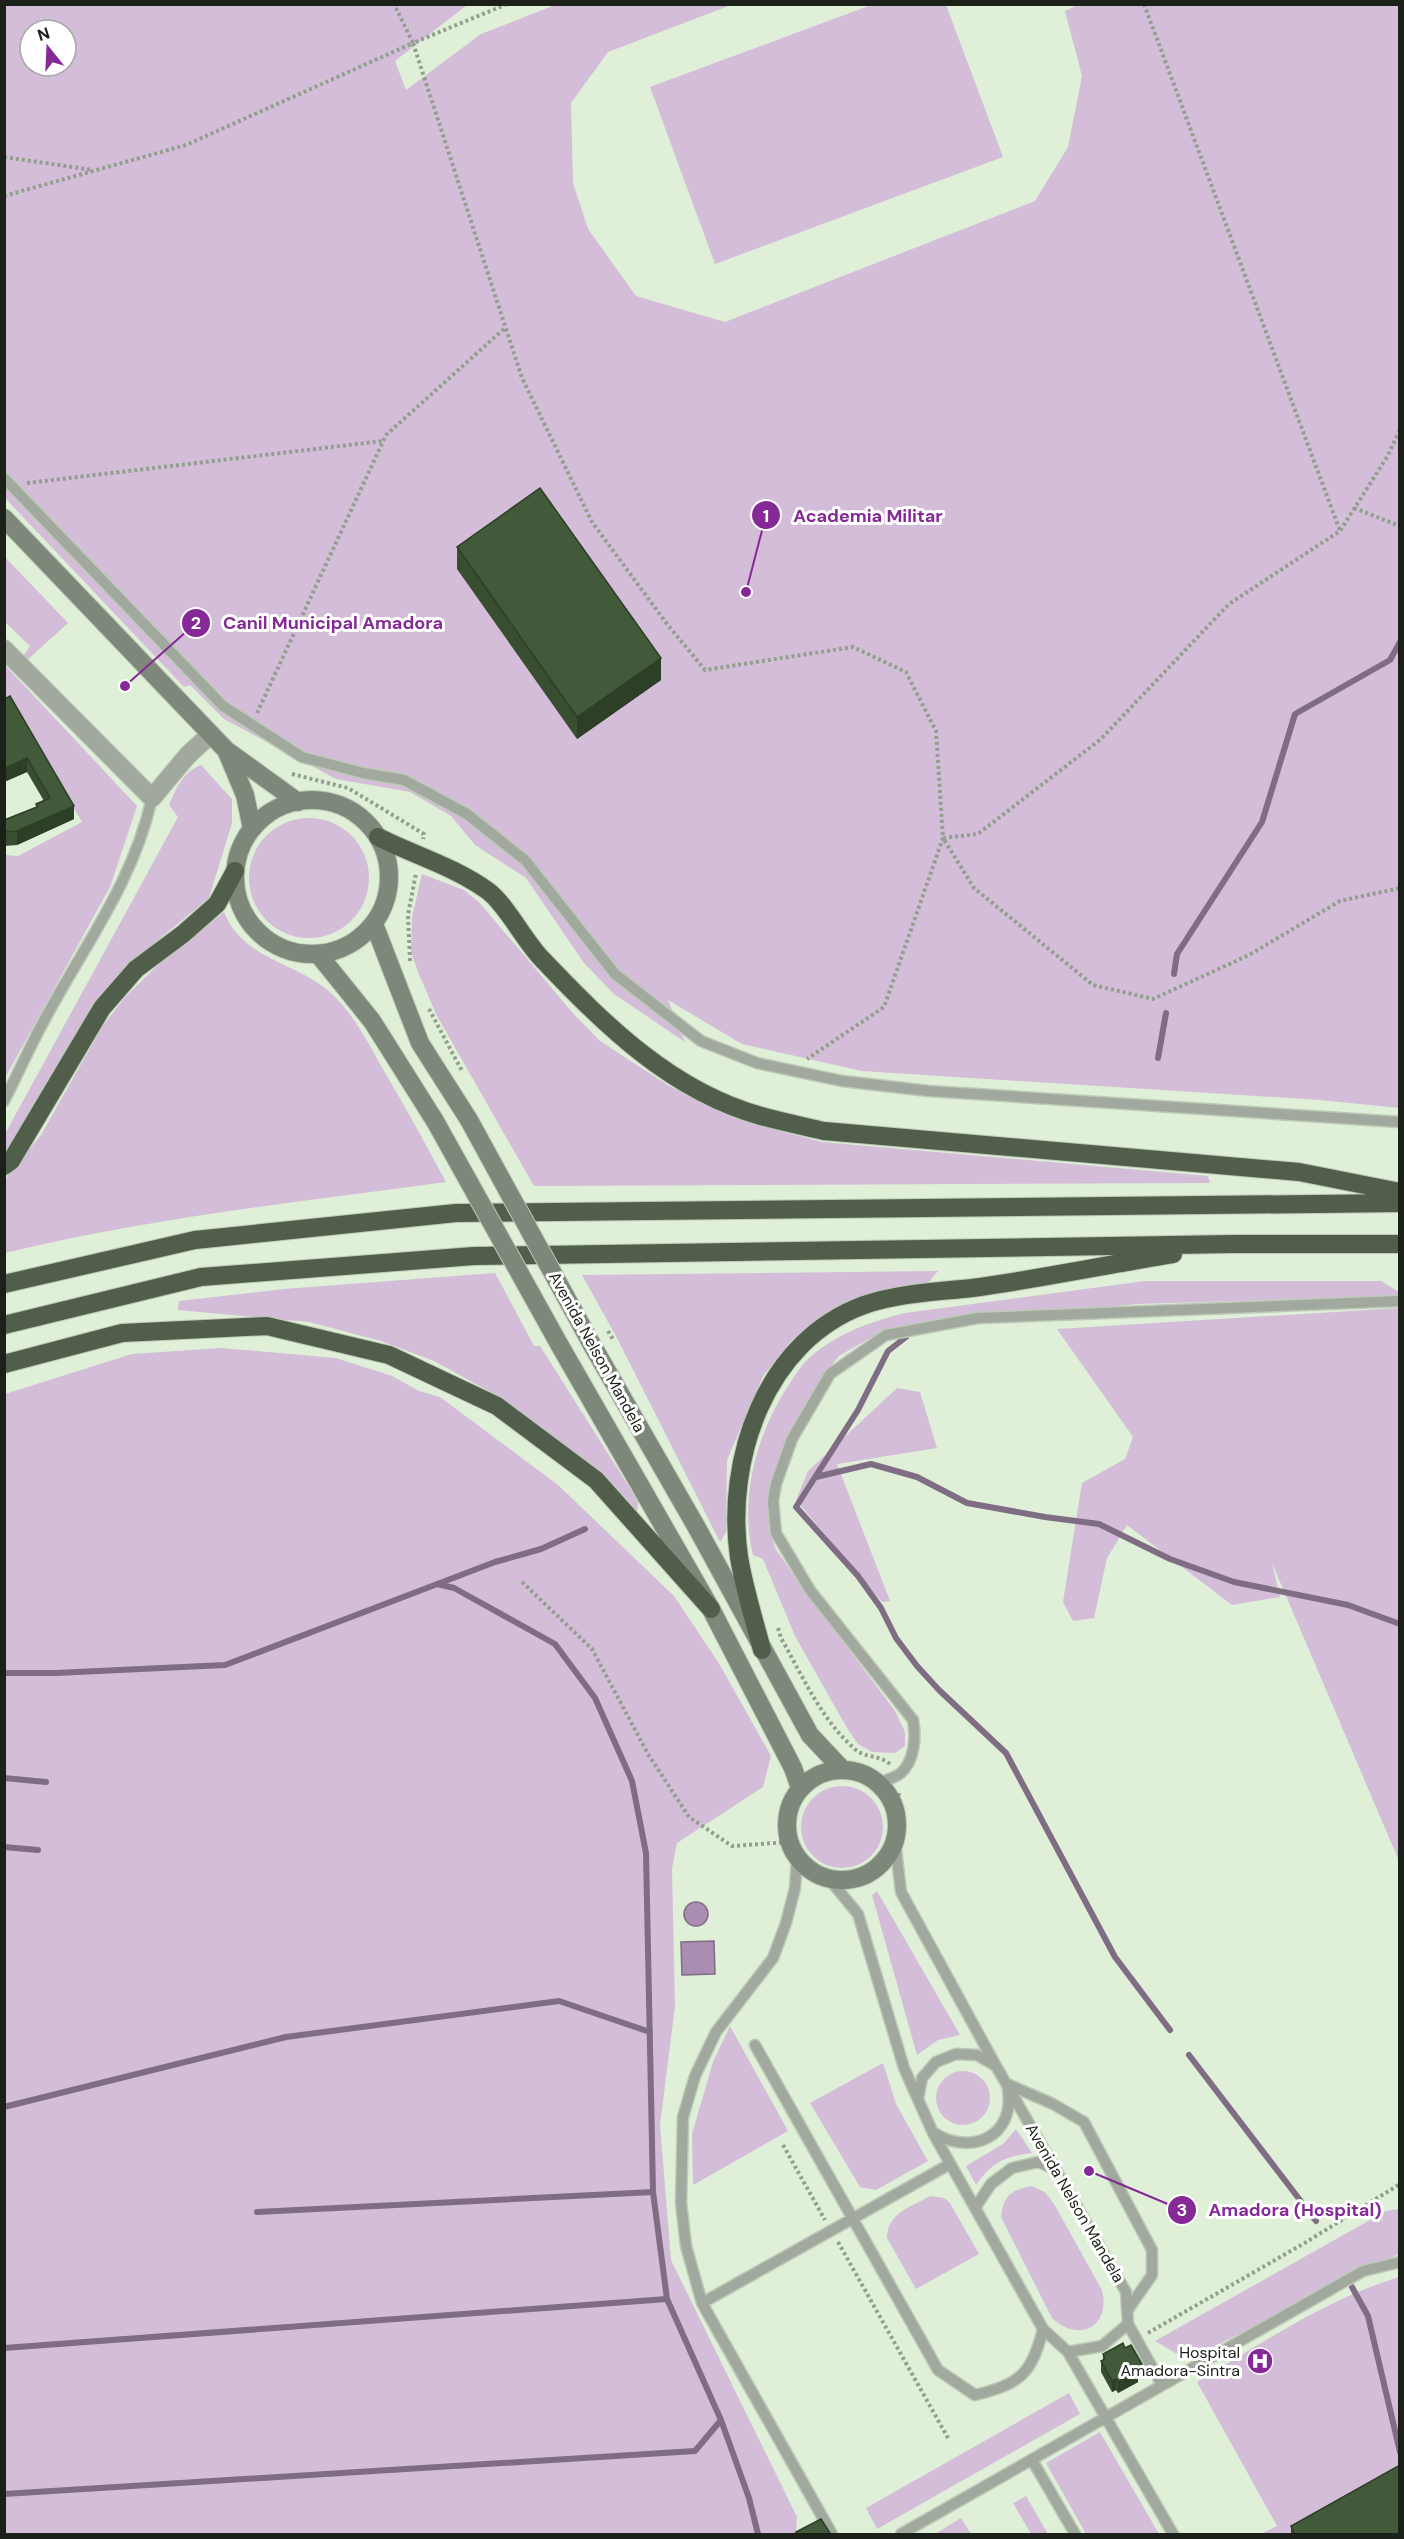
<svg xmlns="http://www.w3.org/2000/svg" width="1404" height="2539" viewBox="0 0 1404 2539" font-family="'DM Sans',sans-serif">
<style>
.green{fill:#d3bdd8;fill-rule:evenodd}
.water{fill:#aa8db0;stroke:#7f6d83;stroke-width:1.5}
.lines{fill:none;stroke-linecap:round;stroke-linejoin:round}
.stream{stroke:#7f6d83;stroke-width:6}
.lane-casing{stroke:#bccab6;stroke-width:13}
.street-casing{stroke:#bccab6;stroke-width:20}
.secondary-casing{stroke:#bccab6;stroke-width:20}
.highway-casing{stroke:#bccab6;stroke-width:20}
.path{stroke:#939f8e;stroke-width:4;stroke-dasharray:3 3;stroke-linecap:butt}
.lane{stroke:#a1a89e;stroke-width:10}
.street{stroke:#a1a89e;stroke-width:18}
.secondary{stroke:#7e887a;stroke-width:18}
.highway{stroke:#505e4b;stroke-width:18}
.secondary-bridge-casing{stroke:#bccab6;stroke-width:20;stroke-linecap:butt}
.path-bridge{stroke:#939f8e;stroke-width:4;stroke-dasharray:3 3;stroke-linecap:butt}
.secondary-bridge{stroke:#7e887a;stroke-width:18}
.wall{fill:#394d31}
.shaded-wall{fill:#2e3f28}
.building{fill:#425a39;stroke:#2e3f28;stroke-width:1.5}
.labels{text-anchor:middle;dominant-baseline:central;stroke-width:6;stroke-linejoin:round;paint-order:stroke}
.street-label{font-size:16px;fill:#1b2119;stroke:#fff}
.poi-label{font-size:16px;fill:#1b2119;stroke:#fff;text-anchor:end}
.leader{fill:none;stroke:#842995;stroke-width:2}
.callout-dot{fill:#842995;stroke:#fff;stroke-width:2}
.mark-label{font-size:18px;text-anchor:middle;font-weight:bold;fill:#fff}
.callout-label{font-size:18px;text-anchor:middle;font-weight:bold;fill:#842995;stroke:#fff;stroke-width:6;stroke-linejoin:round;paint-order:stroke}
</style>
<rect width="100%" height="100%" fill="#dfefd8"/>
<!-- green -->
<path class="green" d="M874,4L946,5L1003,157L715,264L650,87Z
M1080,4L1399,5V1108L1320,1100L862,1071L742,1044L668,1000L685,1042L614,994L584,963L526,878L475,845L451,816L410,792L336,779L224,719L190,685L184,687L5,498L4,5H467L395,61L406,90L481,34L555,5H731L608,52L571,103L573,183L588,229L636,296L725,322L1035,201L1068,147L1082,76L1065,11ZM30,30H66V66H30Z
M4,556L68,623L26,661L22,658L30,646L5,622Z
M5,665L137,806L110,887L5,1078V855L18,856L82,822L7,696L5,697Z
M201,765L232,799V823L209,898L129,964L5,1158V1134L178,817L169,805C177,787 182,773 201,765Z
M249 878a60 60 0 1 1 120 0a60 60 0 1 1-120 0Z
M422,874L464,890L479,902L571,1011L600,1041L669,1086L754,1124L822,1142L1208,1176L1210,1183L534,1186L437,1016L418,972L411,952L412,917Z
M224,912C242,959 296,962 330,992C353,1013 369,1044 384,1071C406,1108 426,1145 446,1182C298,1202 150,1218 5,1253V1179L41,1135L102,1027L125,997L159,964Z
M938,1271L928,1283L881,1291L834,1310L793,1339L763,1376L727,1460L726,1532L720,1542L618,1340L582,1275Z
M495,1273L534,1346H540L638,1501L637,1514L582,1458L494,1394L434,1361L381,1341L309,1322L178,1310L179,1301L284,1289Z
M1145,1281H1381L1399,1292V1296L1137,1304L903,1327L870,1338L839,1356L821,1378L781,1456L769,1489V1525L775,1548L795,1577L895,1711L905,1732V1746L895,1753L872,1752L858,1744L847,1728L795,1636L763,1559L753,1555C739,1497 757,1432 790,1383C795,1376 800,1367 806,1361C833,1335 869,1322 905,1313Z
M1399,1308H1400L1399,1861L1272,1563L1280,1597L1232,1605L1127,1525L1107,1558L1094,1618L1073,1621L1063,1602L1082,1483L1125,1459L1133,1437L1057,1329Z
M221,1348L336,1358L392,1376L419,1391L440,1397L558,1485L674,1596L720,1665L771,1756L763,1787L677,1843L672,1868L675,2006L660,2125L671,2260L797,2517L796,2534H5V1394L132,1354Z
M897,1388L920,1392L937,1448L837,1464L890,1601L882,1602L796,1500L808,1471Z
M801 1827a41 41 0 1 1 82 0a41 41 0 1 1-82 0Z
M877,1891L960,2035L938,2040L917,2055L872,1895Z
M730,2026L788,2131L693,2185L692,2134L713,2062Z
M883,2063L896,2104L928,2161L876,2190L860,2187L810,2103Z
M936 2098a27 27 0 1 1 54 0a27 27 0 1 1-54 0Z
M1016,2129L1032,2153C1003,2157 993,2162 976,2185L966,2166L1003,2144Z
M1031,2186L1045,2192L1054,2204L1102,2290C1111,2326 1079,2344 1052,2318L1001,2217C1004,2195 1010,2191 1031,2186Z
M930,2196L944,2198L950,2203L979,2254L916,2289L887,2238C887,2213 911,2207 930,2196Z
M1399,2209V2254L1207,2350L1184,2358L1155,2341L1386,2211Z
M1399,2277V2489L1318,2534H1261L1277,2526L1197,2382C1262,2343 1327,2299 1399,2277Z
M1069,2393L1080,2414L877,2529L866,2508Z
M1100,2432L1159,2534H1086L1046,2463Z
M1026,2496L1048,2534H1031L1013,2503Z
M961,2518L971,2534H935Z"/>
<!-- water -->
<path class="water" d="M684 1914a12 12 0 1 1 24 0a12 12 0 1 1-24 0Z
M714,1941L715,1974L682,1975L681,1942Z"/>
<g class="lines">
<!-- stream -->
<path class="stream" d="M1174,974L1177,954L1262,822L1295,714L1390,660L1400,642
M1158,1058L1166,1013
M906,1337L888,1351L858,1410L796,1507L858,1576L881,1608L896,1638L917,1666L939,1690L1006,1753L1115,1957L1170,2030
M816,1477L871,1464L917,1477L967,1503L1045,1517L1099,1524L1170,1559L1234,1582L1348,1605L1400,1624
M437,1584L454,1588L555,1644L595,1698L632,1781L646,1853L653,2192L667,2299L721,2420L749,2498L758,2534
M4,1673H56L225,1665L495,1562L541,1549L585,1529
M4,1778L46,1782
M4,1847L38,1850
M1189,2055L1316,2221
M4,2107L286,2037L559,2001L650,2032
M257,2212L653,2192
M1352,2287L1368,2316L1400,2452
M4,2348L667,2299
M4,2494L695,2451L721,2420"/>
<defs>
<path id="lane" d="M4,478L223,706L302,757L363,773L404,780L467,814L525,860L615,974L701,1041L757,1063L842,1081L929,1091L1400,1122
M4,1101C18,1074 30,1046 45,1019C85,944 133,883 152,798
M879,1783C885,1780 895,1778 901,1773C915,1760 916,1737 913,1720L810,1590L776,1533L773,1501L776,1484L792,1439L830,1374L886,1335L978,1318L1400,1301
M895,1841L901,1892L996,2066L1126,2292L1128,2324L1162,2385
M797,1859L795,1888L786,1923L773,1958L716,2032L695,2076L683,2117L681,2203L686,2246L702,2303L832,2534
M829,1879L858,1914L904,2068L933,2133L1043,2329L1068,2352L1173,2534
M755,2045L938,2370L975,2395C1020,2384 1032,2374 1043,2329
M1007,2084L1053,2104L1084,2122L1152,2250V2275L1127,2311
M918,2099L922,2078L936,2062L956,2054L977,2055L994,2065
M934,2133C971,2156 1015,2137 1008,2090
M975,2208L991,2184L1012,2168L1038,2162L1056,2169
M702,2303L950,2164
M1068,2352L1102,2346L1128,2324
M1032,2460L1075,2534
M901,2534L1363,2271L1400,2262"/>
<path id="street" d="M4,649L152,798L188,755L211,734"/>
<path id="secondary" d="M4,518L226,750L298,802
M226,750L245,795L252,829
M235 877a77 77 0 1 1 154 0a77 77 0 1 1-154 0Z
M374,924L420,1043L469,1120
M318,954L372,1021L435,1121
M591,1343L697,1528L810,1735L842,1769
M559,1344L711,1609L793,1768L800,1788
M787 1825a55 55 0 1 1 110 0a55 55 0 1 1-110 0Z"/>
<path id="highway" d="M378,837C414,855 455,867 488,891C506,904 525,942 542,959C605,1025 671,1091 761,1116C782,1122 803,1126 824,1131L1299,1172L1400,1192
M4,1166L11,1161L102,1008L136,969L183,934L217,904L235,871
M4,1284L195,1240L456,1213L1400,1203
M4,1325L201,1277L474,1256L1232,1244H1400
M4,1364L122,1333L267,1326L389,1355L497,1406L596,1480L711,1609
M762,1650C754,1619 744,1588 739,1557C725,1460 765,1341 864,1305C899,1293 936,1292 972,1288C1039,1279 1106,1265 1173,1254"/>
</defs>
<!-- lane casing -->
<use href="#lane" class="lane-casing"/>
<!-- street casing -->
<use href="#street" class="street-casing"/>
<!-- secondary casing -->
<use href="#secondary" class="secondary-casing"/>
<!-- highway casing -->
<use href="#highway" class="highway-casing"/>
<!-- path -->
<path class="path" d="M507,4L413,43L522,378L592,522L667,624L705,670L853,647L906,672L936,731L943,838L884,1007L807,1059
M1144,4L1340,531
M4,157L93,170
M4,196L186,145L413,43L394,4
M1400,430L1387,457L1340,531L1229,604L1101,739L978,834L943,838L974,888L1093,985L1153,999L1249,955L1340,901L1400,888
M27,483L383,441
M1354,508L1400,526
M257,713L386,435L505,328
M292,774L348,788L424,834L423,839
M410,961L408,915L416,873
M429,1009L462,1071
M522,1582L592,1649L648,1754L689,1817L732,1846L789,1842
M778,1628L781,1638C803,1677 822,1721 856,1750C866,1758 880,1755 890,1764
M897,1820L899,1791
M783,2145L825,2220
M838,2242L948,2438
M1148,2333L1303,2244L1400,2184"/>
<!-- lane -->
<use href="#lane" class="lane"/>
<!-- street -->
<use href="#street" class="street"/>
<!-- secondary -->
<use href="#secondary" class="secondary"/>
<!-- highway -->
<use href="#highway" class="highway"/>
<defs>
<path id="secondary-bridge" d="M469,1120L591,1343
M435,1121L559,1344"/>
</defs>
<!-- secondary-bridge casing -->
<use href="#secondary-bridge" class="secondary-bridge-casing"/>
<!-- path-bridge -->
<path class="path-bridge" d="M608,1331L614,1341"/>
<!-- secondary-bridge -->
<use href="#secondary-bridge" class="secondary-bridge"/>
</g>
<!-- wall -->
<path class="wall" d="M457,547L661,680L577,739L457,569Z
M4,699L74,819L17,845L4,846V820L36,807V804L44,801L27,772L4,782Z
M1103,2354L1142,2375L1138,2377V2382L1118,2393L1116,2390L1112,2392L1101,2372V2361L1103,2360Z
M1291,2526L1400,2535H1291Z"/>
<!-- shaded-wall -->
<path class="shaded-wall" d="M661,658V680L577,739V717Z
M27,758V772L4,782V769Z
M74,806V819L17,845V831Z
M1142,2364V2375L1138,2377V2382L1118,2393V2382L1136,2368Z
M1116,2379V2390L1112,2392V2381Z"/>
<!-- building -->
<path class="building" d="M540,488L661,658L577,717L457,547Z
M10,696L74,806L17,831L4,832V820L37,807L36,804L50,798L27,758L4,769V699Z
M1123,2343L1125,2348L1131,2345L1142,2364L1136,2368L1138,2371L1118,2382L1116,2379L1112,2381L1101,2361L1105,2359L1103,2354Z
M1400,2465V2535H1295L1291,2526Z
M821,2519L830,2533L827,2535H796V2532Z"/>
<!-- icons -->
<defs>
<symbol id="hospital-disc" viewBox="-11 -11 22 22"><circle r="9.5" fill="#842995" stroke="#fff"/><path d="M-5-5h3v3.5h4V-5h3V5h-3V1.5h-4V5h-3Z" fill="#fff"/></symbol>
</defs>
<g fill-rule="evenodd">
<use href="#hospital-disc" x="1245" y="2346" width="30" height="30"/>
</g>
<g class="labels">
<!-- street labels -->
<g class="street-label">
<text transform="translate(597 1352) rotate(61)">Avenida Nelson Mandela</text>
<text transform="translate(1075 2203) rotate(60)">Avenida Nelson Mandela</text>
</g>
<!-- poi labels -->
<g class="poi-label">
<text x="1240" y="2352">Hospital<tspan x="1240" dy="18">Amadora-Sintra</tspan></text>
</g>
</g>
<!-- callouts -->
<path class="leader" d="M746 592L766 515M125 686L196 623M1089 2171L1182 2210"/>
<g class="callout-dot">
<circle cx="746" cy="592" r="6"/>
<circle cx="125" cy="686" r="6"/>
<circle cx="1089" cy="2171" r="6"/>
<circle cx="766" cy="515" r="15"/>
<circle cx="196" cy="623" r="15"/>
<circle cx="1182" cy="2210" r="15"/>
</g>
<g class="mark-label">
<text x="766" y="522">1</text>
<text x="196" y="629">2</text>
<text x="1182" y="2216">3</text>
</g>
<g class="callout-label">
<text x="868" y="522">Academia Militar</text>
<text x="333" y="629">Canil Municipal Amadora</text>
<text x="1295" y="2216">Amadora (Hospital)</text>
</g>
<!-- border -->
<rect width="1404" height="2539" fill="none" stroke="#1b2119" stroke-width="12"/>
<!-- north arrow -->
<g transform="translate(48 48) rotate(342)"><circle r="28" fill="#ffffff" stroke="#a4a6a3" stroke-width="1.5"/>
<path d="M0-4.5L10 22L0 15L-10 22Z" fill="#842995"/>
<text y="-9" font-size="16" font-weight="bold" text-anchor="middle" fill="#1b2119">N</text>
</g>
</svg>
